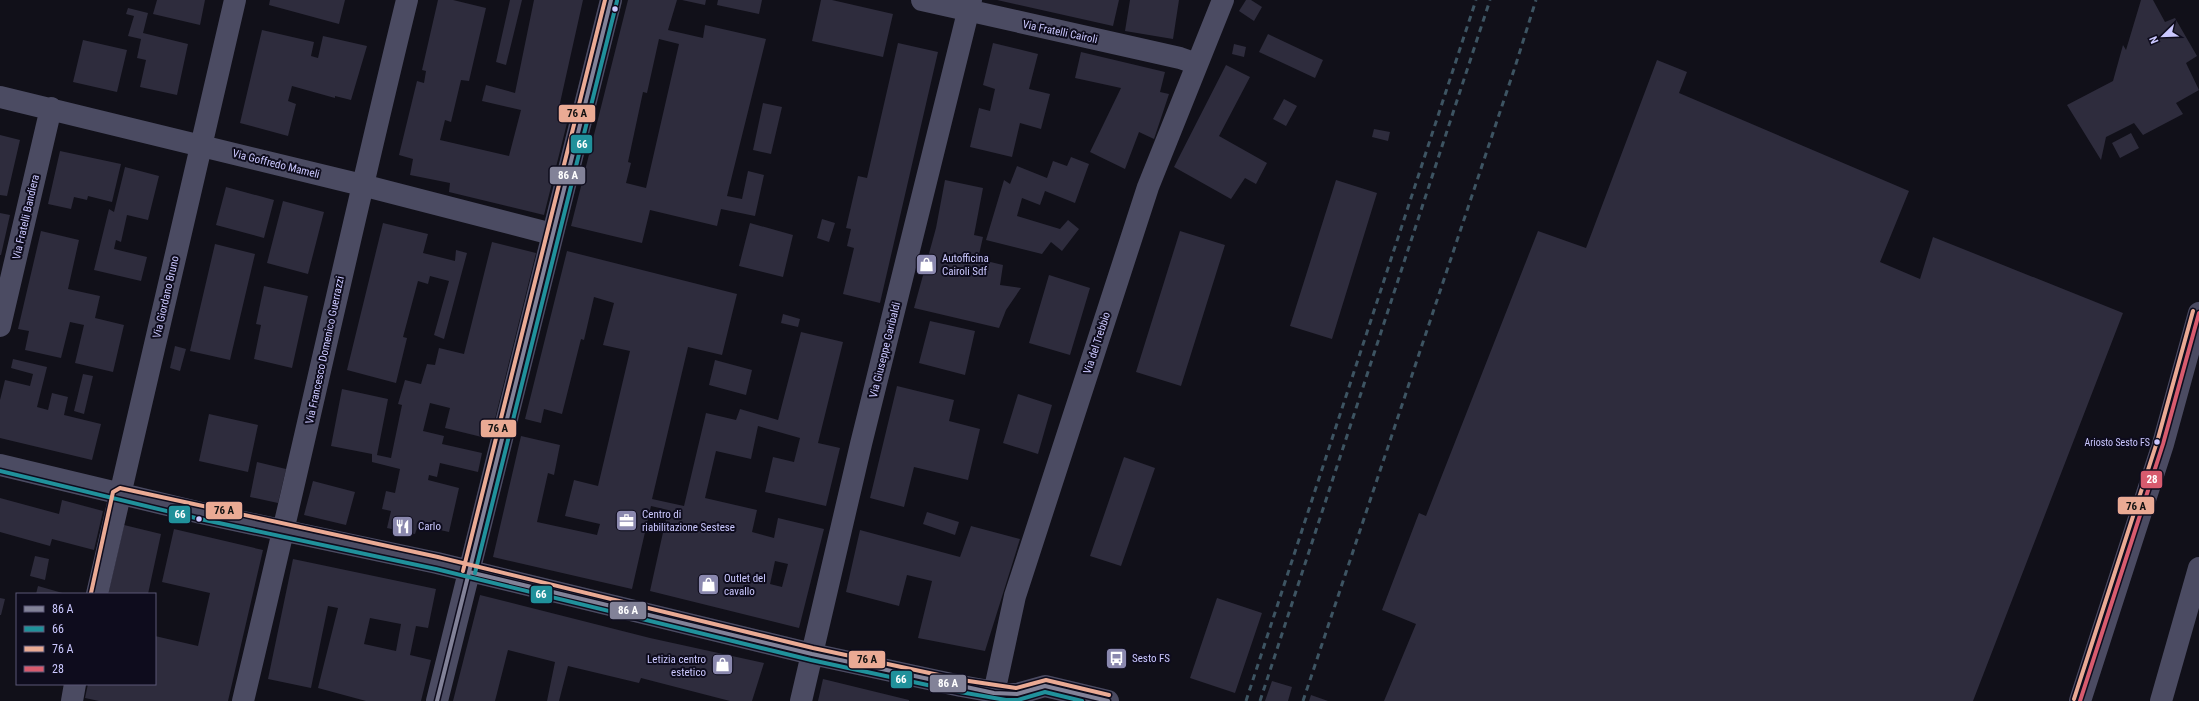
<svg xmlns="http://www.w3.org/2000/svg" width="2199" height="701" viewBox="0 0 2199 701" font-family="'Roboto Condensed',sans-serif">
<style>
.building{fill:#2e2c3d;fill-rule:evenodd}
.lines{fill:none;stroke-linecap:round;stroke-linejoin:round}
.minor{stroke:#4b4b62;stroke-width:22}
.rail{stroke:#3d5462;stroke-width:3;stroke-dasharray:6 5;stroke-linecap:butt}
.bus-1-casing{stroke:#0e0c1d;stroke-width:7}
.bus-2-casing{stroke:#0e0c1d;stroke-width:7}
.bus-3-casing{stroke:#0e0c1d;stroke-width:7}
.bus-4-casing{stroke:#0e0c1d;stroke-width:7}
.bus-1{stroke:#828298;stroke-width:4}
.bus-2{stroke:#20919b;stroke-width:4}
.bus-3{stroke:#eaaa94;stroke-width:4}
.bus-4{stroke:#d85b6e;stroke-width:4}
.bus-dot{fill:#cbc8ff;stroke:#0e0c1d;stroke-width:1.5}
.labels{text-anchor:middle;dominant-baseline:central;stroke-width:4;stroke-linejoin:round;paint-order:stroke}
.bus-label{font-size:10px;fill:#cbc8ff;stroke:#0e0c1d;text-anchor:end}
.street-label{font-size:11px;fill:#cbc8ff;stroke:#0e0c1d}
.poi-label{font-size:11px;fill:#cbc8ff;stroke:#0e0c1d;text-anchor:start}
.line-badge{stroke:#0e0c1d;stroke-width:1.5}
.badge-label{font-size:11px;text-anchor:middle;font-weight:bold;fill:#fff}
.pale-badge-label{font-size:11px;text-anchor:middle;font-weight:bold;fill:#111}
</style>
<rect width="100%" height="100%" fill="#111019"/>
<!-- building -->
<path class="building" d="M157,0H205L200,25L153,14Z
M270,0H345L339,24L269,5Z
M438,0H453L486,8L469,81L461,80L451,122L445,120L440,140L509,156L521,110L482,101L486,85L515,93L534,0H583L560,103L571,107L544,215L449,192L450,183L410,175L413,159L399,155L417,81L424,83L426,71L422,70Z
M510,0H522L506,65L496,62Z
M628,0H677L668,30L703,38L705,25L766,39L727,196L742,199L748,171L764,175L755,216L721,209L717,226L650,210L642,243L571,226ZM659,39L679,44L646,188L626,183L631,163L628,162L643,92L647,93Z
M682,0H706L705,5Z
M718,0H762L759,14L717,5Z
M821,0H832L893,14L883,57L812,41Z
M997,0H1119L1113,26Z
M1130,0H1179L1173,39L1125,31Z
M1246,0H1251L1262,7L1254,21L1239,11Z
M2141,0H2153L2165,22L2175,18L2197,56L2186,63L2199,90L2176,103L2183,114L2143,135L2134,123L2106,137L2101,160L2067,105L2113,81L2123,45L2126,50Z
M128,8L148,13L143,33L188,44L177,95L140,87L146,60L137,58L141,39L128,36L134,16L126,14Z
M262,30L314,42L311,56L318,58L323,36L367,46L351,100L335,96V98L292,86L288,101L296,104L288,136L240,123Z
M1268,34L1323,60L1315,78L1259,52Z
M83,40L127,50L117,92L73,82Z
M898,43L938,52L880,303L843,294L854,248L847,246L851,229L846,228L858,176L867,178Z
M993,43L1038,54L1029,89L1050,94L1041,129L1020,123L1012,157L970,147L979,108L990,111L995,89L983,85Z
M1234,44L1246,47L1244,57L1232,54Z
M1081,52L1165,72L1160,92L1169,94L1154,139L1139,132L1125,169L1090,152L1121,88L1075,78Z
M1657,60L1687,72L1679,93L1909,191L1880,262L1920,279L1933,237L2123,313L1973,701H1384L1416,624L1382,610L1419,513L1426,516L1538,231L1586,248Z
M1226,65L1250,77L1219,136L1267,163L1256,184L1245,178L1231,199L1174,167Z
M1284,99L1297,106L1286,126L1273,119Z
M763,103L782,107L771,154L753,150Z
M1374,129L1390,132L1388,141L1372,137Z
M2131,133L2139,148L2120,158L2112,143Z
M0,135L20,140L7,196L0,195Z
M60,151L121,164L112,202L88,196L87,200L74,197L71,209L48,204Z
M1071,157L1089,164L1075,203L1045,191L1040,205L1022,198L1017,216L1060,229L1068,220L1079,229L1062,251L1051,242L1042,254L986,240L1004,180L1010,184L1017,166L1047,178L1053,161L1067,166Z
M125,167L159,176L148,220L127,215L121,242L116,240L114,249L147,257L141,281L94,270L109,209L114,212Z
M945,180L983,188L974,235L983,237L978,259L1003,265L1000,285L1021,288L1006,310L999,328L914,308L936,228Z
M1336,180L1377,193L1332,339L1290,326Z
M226,187L274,200L264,238L216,225Z
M283,201L324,212L308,274L267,263Z
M0,213L10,215L1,255H0Z
M822,219L835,223L829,242L817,238Z
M383,223L428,234L423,253L455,261L456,250L467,253L444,339L434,335L449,281L430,276L428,284L418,281L403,337L407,338L396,383L347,370Z
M750,223L793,235L783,277L739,266Z
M41,231L79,240L68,289L100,296L95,318L124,325L113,372L75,363L84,325L70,322L61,358L25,350L29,331L18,329Z
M1180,231L1225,245L1181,386L1136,372Z
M492,242L536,253L490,439L445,428L450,408L430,403L423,431L444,436L442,444L482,453L478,472L440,463L437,477L429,475L428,480L459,488L449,532L418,525L415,534L387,528L391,511L382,509L386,491L395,493L400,469L372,462V454L331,446L342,389L388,399L377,455L391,458L402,405L398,404L405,380L421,384L427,364L435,365L439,348L464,354Z
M215,244L255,254L230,360L190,351Z
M567,251L737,294L722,355L688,347L652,499L684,506L706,413L736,420L740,409L778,420L801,332L843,342L818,443L840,448L826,506L765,492L773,457L794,462L800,438L758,426L751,459L716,451L705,498L757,510L752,532L774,538L778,518L824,529L799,628L650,591L668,510L651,506L632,589L493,557L521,436L560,445L554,475L548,473L537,522L597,535L600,524L565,516L574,480L598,486L630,351L603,345L614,303L594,297L584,340L581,339L562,414L544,409L541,423L525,419ZM775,561L788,564L782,587L770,584Z
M1049,275L1090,288L1070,355L1029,343Z
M264,286L308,296L292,368L254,359L261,325L256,324Z
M783,314L800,319L798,327L781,323Z
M930,321L975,331L965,375L919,363Z
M175,346L186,349L180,371L170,368Z
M13,359L47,367L37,407L48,410L52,393L68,397L64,415L101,424L92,460L0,438V400L5,380L30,386L33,374L11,368Z
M715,360L752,370L746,395L709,385Z
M83,374L93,376L84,414L74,411Z
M897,386L954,400L949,421L980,429L968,480L914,467L904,507L870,498Z
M1018,394L1052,405L1038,454L1003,443Z
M209,414L258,425L248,472L199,461Z
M1124,457L1155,468L1121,566L1090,556Z
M257,462L286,469L278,503L250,497Z
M313,481L355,492L346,525L304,515Z
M0,498L59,514L62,500L103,511L94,550L52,539L50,546L0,532Z
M927,512L959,522L955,535L923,524Z
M124,525L161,534L148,594H108Z
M971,526L1020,539L985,651L918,638L932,581L907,575L899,606L846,592L860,530L960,557Z
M174,529L263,550L228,701H99L85,698L88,684H155V636L198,646L210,593L162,582Z
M35,556L49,559L45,580L30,576Z
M293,559L436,589L428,628L416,626L410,655L431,660L421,701H366L318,688L338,608L328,606L311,688L268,679ZM370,618L401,624L396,651L364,644Z
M38,586L66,594H36Z
M480,595L650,638L764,663L752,701H730L641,678L639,683L568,666L559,701H547L555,662L508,650L495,701H453Z
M0,598L5,599L1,615H0Z
M1217,598L1262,613L1235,693L1190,678Z
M823,679L909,700V701H818Z
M1272,681L1292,687L1288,701H1265Z
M1311,695L1328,701H1309Z"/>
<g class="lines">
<!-- minor -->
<path class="minor" d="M922,0L1180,58L1197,64
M0,97L362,185L552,234
M0,326L51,108
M0,465L201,513L437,563L812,654L961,686L1006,694H1017L1045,686L1108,701
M97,594L235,0
M72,701L75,684
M243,701C299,468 350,233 407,0
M437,701L611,0
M801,701L861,444L971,0
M996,701L994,693L1015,596L1148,187L1223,0
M2080,701L2163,444L2199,313
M2161,701L2199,568"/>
<!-- rail -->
<path class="rail" d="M1246,701L1476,0
M1260,701L1490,0
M1303,701L1515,67L1536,0"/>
<defs>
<path id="bus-1" d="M469,572L812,654L994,693L1017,694L1045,686L1108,701
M437,701L611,0"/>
<path id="bus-2" d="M0,471L200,519L436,569L811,660L960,692L1006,700H1018L1045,692L1082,701
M475,573L617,1"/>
<path id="bus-3" d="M463,571L605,0
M91,593L113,492L120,488L438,557L813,648L962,680L1016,688L1046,680L1109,695
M2074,699L2157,442L2193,311"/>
<path id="bus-4" d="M2080,701L2163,444L2199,313"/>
</defs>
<!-- bus-1 casing -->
<use href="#bus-1" class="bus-1-casing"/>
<!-- bus-2 casing -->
<use href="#bus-2" class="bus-2-casing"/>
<!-- bus-3 casing -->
<use href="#bus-3" class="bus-3-casing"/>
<!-- bus-4 casing -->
<use href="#bus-4" class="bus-4-casing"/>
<!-- bus-1 -->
<use href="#bus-1" class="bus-1"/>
<!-- bus-2 -->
<use href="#bus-2" class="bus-2"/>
<!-- bus-3 -->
<use href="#bus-3" class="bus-3"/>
<!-- bus-4 -->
<use href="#bus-4" class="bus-4"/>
</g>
<!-- icons -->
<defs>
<symbol id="shop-square" viewBox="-11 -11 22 22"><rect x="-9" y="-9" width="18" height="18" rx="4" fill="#8a88ae" stroke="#0e0c1d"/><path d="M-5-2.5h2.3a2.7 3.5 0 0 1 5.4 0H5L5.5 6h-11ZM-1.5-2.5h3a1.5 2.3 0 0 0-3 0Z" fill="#fff"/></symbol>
<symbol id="office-square" viewBox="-11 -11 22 22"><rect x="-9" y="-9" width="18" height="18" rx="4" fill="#8a88ae" stroke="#0e0c1d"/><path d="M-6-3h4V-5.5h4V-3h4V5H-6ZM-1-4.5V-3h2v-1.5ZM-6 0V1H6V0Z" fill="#fff"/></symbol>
<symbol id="restaurant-square" viewBox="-11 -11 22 22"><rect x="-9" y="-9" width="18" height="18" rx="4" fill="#8a88ae" stroke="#0e0c1d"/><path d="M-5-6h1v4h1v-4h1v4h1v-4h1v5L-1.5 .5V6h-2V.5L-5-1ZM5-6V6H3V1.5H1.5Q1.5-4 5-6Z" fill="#fff"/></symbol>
<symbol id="bus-square" viewBox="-11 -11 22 22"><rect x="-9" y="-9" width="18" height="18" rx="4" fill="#8a88ae" stroke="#0e0c1d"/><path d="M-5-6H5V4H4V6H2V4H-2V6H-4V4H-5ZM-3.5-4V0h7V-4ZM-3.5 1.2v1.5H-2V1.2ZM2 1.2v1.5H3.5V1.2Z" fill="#fff"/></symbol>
</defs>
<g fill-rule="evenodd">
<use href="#shop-square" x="914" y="252" width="25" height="25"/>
<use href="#office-square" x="614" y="508" width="25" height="25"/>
<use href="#restaurant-square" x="390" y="514" width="25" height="25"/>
<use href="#shop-square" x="696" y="572" width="25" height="25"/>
<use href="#bus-square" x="1104" y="646" width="25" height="25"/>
<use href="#shop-square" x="710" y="652" width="25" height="25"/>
</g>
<!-- markers -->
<g class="bus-dot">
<circle cx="615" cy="9" r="3.5"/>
<circle cx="2157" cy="442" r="3.5"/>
<circle cx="199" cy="519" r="3.5"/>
</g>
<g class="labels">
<!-- bus labels -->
<g class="bus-label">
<text x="2150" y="442">Ariosto Sesto FS</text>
</g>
<!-- street labels -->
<g class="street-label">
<text transform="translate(1060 32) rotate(12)">Via Fratelli Cairoli</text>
<text transform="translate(276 164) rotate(14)">Via Goffredo Mameli</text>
<text transform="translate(26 217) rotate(-77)">Via Fratelli Bandiera</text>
<text transform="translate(166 297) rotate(-77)">Via Giordano Bruno</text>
<text transform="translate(1097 343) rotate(-72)">Via del Trebbio</text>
<text transform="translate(325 350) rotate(-78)">Via Francesco Domenico Guerrazzi</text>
<text transform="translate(885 350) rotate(-76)">Via Giuseppe Garibaldi</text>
</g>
<!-- poi labels -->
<g class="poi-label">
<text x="942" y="258">Autofficina<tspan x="942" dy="13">Cairoli Sdf</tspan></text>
<text x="642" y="514">Centro di<tspan x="642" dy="13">riabilitazione Sestese</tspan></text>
<text x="418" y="526">Carlo</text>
<text x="724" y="578">Outlet del<tspan x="724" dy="13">cavallo</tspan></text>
<text x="1132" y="658">Sesto FS</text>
<text x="706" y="659" text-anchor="end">Letizia centro<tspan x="706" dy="13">estetico</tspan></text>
</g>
</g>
<g class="line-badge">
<rect x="558" y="104" width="38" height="19" rx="4" fill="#eaaa94"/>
<rect x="570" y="134" width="23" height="20" rx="4" fill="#20919b"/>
<rect x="549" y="166" width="37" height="19" rx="4" fill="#828298"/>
<rect x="480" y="419" width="37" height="19" rx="4" fill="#eaaa94"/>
<rect x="2140" y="470" width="23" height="19" rx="4" fill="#d85b6e"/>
<rect x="2117" y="496" width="38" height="19" rx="4" fill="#eaaa94"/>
<rect x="205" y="501" width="38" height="19" rx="4" fill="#eaaa94"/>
<rect x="168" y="505" width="23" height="19" rx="4" fill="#20919b"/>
<rect x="530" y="585" width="23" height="19" rx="4" fill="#20919b"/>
<rect x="609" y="601" width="38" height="19" rx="4" fill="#828298"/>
<rect x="848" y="650" width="38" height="19" rx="4" fill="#eaaa94"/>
<rect x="890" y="670" width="23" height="19" rx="4" fill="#20919b"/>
<rect x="929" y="674" width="38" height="19" rx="4" fill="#828298"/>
</g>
<g class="badge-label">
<text x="582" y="148">66</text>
<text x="568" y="179">86 A</text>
<text x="2152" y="483">28</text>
<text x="180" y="518">66</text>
<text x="541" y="598">66</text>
<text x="628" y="614">86 A</text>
<text x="901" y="683">66</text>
<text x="948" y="687">86 A</text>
</g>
<g class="pale-badge-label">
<text x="577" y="117">76 A</text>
<text x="498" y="432">76 A</text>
<text x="2136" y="510">76 A</text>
<text x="224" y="514">76 A</text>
<text x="867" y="663">76 A</text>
</g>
<!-- legend -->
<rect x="16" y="593" width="140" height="92" fill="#0e0c1d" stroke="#5a5777"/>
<rect x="24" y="606" width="20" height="6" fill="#828298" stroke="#5a5777"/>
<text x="52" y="613" font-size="12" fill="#cbc8ff">86 A</text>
<rect x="24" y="626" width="20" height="6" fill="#20919b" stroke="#5a5777"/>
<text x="52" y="633" font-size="12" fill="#cbc8ff">66</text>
<rect x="24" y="646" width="20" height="6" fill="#eaaa94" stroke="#5a5777"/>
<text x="52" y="653" font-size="12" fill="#cbc8ff">76 A</text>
<rect x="24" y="666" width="20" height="6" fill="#d85b6e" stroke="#5a5777"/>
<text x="52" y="673" font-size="12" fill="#cbc8ff">28</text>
<!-- north arrow -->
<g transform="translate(2163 36) rotate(247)" stroke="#0e0c1d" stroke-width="3" paint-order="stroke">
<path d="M0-3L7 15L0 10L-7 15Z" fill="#cbc8ff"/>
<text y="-6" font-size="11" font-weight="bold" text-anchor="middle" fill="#cbc8ff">N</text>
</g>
</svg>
